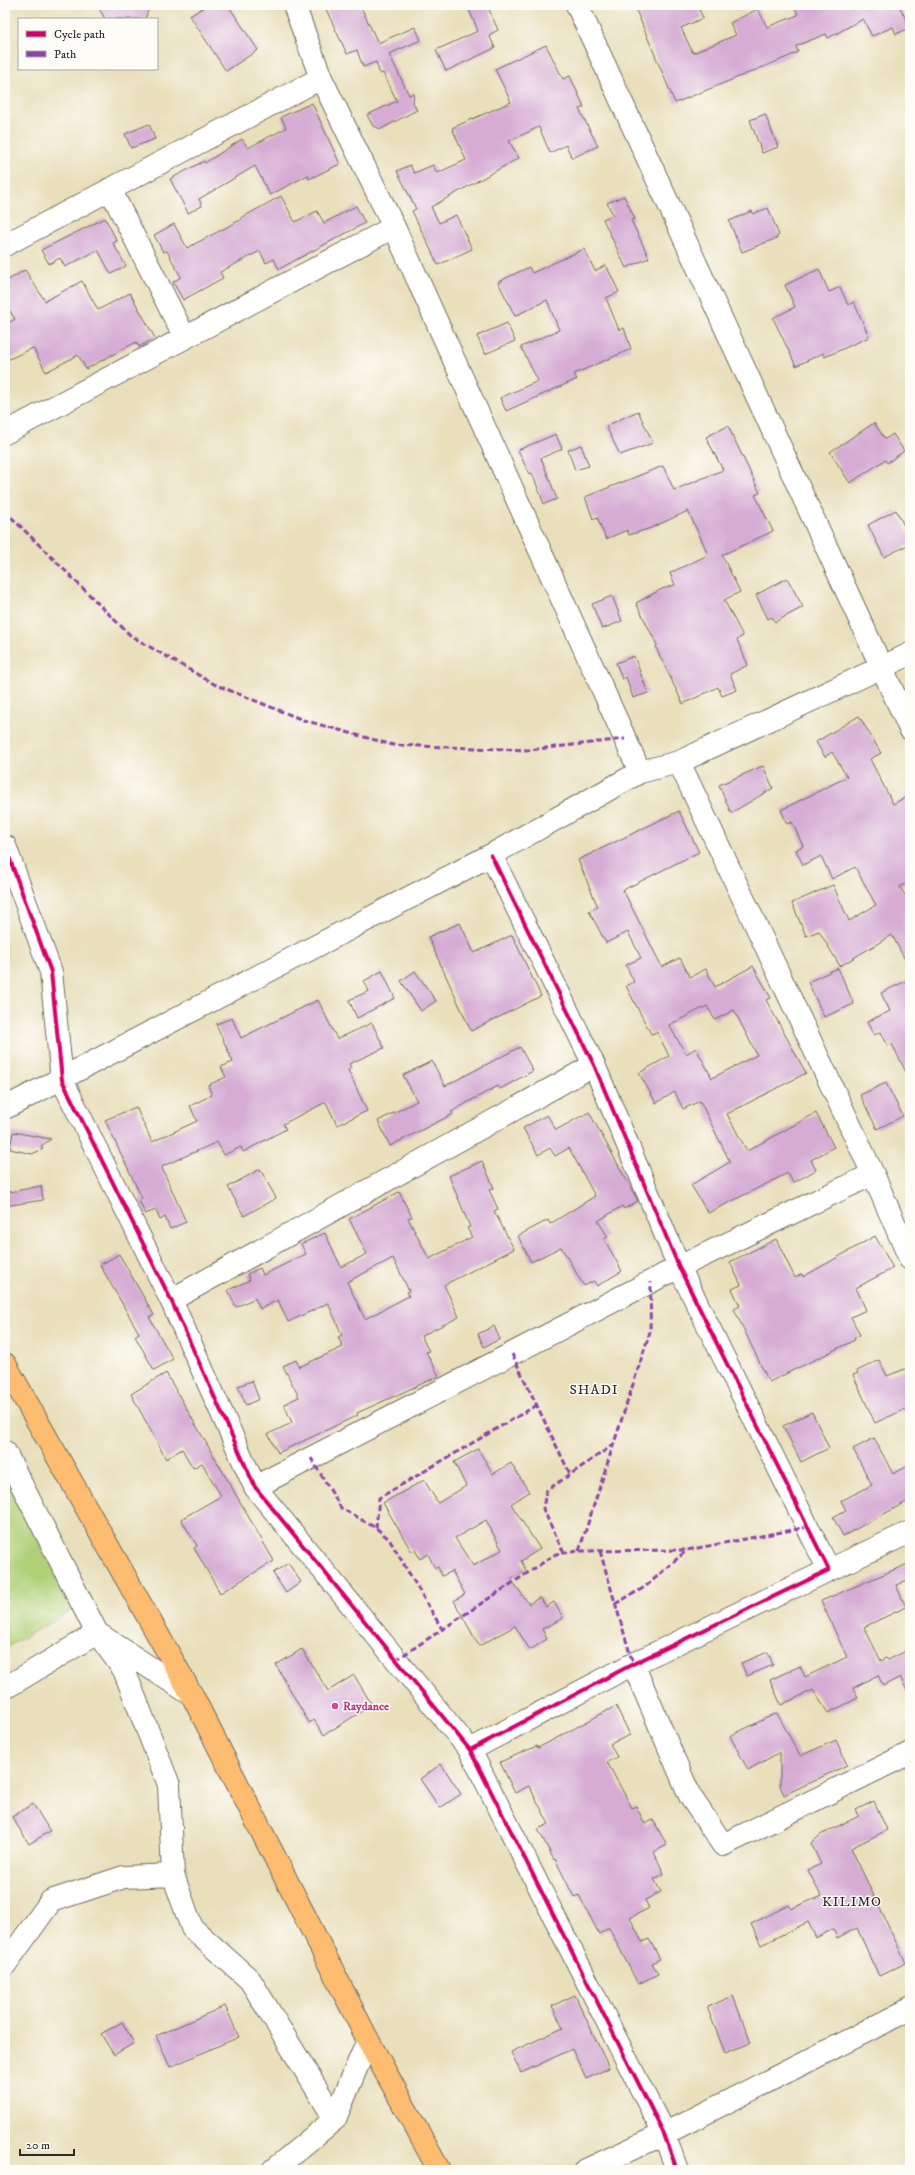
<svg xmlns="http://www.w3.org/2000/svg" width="915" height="2175" viewBox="0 0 915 2175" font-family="'IM FELL DW Pica',serif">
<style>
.green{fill:#b0d078;stroke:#6e7e52}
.building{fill:#d6acd4;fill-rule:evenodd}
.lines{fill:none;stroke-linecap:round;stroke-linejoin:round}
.minor-casing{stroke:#6e6a5d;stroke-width:24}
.highway-casing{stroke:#6e6a5d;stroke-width:24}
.minor{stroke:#fff;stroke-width:22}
.highway{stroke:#fdbc70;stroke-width:22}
.quiet{stroke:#8e44ad;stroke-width:3;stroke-dasharray:6 3;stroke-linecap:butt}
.cycleway-casing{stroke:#fdfcf7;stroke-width:6}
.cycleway{stroke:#d6006c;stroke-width:4}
.hotel-dot{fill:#d1479c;stroke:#fdfcf7;stroke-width:1.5}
.labels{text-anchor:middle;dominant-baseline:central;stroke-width:3;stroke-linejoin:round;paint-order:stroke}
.hotel-label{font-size:12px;font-weight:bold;fill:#b23c85;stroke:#fdfcf7;text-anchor:start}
.quarter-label{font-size:14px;letter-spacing:1px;fill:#2b2b2b;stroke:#fdfcf7}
</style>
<rect width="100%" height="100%" fill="#fdfcf7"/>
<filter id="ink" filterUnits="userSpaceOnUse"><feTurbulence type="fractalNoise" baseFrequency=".025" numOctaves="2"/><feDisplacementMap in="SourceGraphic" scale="8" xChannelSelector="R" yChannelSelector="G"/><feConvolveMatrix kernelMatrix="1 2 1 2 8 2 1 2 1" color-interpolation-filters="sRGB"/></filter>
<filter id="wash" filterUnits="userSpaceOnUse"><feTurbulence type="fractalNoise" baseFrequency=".012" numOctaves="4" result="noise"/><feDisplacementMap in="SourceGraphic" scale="16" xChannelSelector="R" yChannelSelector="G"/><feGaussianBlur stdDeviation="0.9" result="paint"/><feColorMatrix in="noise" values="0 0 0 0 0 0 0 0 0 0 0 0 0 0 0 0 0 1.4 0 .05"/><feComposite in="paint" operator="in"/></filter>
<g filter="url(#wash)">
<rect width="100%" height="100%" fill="#e9dfbb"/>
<!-- green -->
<path class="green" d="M5,1478L76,1608L5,1648Z"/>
<g id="blocks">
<!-- building -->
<path class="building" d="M97,5H150L145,19H105Z
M207,5H228L258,50L226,71L190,16Z
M324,5H360L378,43L415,27L421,40L389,54L409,95L414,93L413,103L417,110L381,129L373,126L367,115L397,101L383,73L380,74L376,62L363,67L357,50L347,54Z
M467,5H487L498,30L489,35L495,48L446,71L436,50L478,31Z
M634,5H697L703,18L681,28L693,53L736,35L730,23L758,9L767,27L798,15L794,5H899L910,28L896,34L893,27L872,36L863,19L828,38L826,34L796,46L798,52L785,58L675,103Z
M546,45L563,79L570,76L584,107L579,109L598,146L572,158L566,145L550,153L539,127L509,141L519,158L431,207L439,223L456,215L472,249L438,265L412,211L416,209L397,171L410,165L414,173L433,165L437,173L466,160L452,128L511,102L495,69Z
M312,103L340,164L309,179L308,175L270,195L255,166L199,199L202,206L188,213L170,179L204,161L205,163L242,139L248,148L286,128L281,117Z
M765,114L778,147L762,153L750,120Z
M149,124L155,139L131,148L125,134Z
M281,196L295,222L317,211L324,223L356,206L365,223L279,269L274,259L266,263L260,251L220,272L223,278L183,300L173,282L181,277L167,251L163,252L154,235L174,224L187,248L242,219L241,218Z
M624,196L635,219L631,220L649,258L626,268L603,219L613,215L607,203Z
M768,208L779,235L777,236V238L742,252L729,221L752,211L753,214Z
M105,218L117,241L113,243L126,266L111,274L98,250L65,267L60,258L49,264L41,250Z
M584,249L595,271L606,265L619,292L606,298L619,330L624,328L631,349L574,374L577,379L506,411L500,398L538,381L521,347L559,330L547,300L515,316L498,282L529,267L532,273Z
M819,269L829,292L840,287L848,305L854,302L869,337L825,357L823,353L796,366L773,318L795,307L785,285Z
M25,270L45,301L82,281L98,310L130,293L155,338L139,347L136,342L86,369L78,355L46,372L33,348L5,361V325L15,319L5,304V282Z
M507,323L515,341L485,354L477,336Z
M638,411L653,443L620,455L606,426Z
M874,423L885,439L893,434L904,451L887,463L885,460L850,483L830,452Z
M728,426L760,493L755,495L773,531L722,555L740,592L724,600L743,636L737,640L748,665L730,674L737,690L722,696L718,687L683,704L656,648L657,645L636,603L662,589L675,585L670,573L708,555L704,545L688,511L651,528L629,535L627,530L606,539L597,517L593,519L585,497L663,466L674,490L723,470L706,437Z
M556,434L562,449L541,458L557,499L544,504L532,473L529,474L518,450Z
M581,445L589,466L575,470L568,450Z
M896,510L910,537V544L884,557L868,525Z
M787,578L803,607L775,622L772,617L768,619L756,595Z
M612,596L622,621L602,629L592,604Z
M634,656L648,693L633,698L626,677L622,679L616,663Z
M859,716L881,753L870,759L893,804L910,795V881L900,887L910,903V969L892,935L840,966L819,931L806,936L792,903L833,885L849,921L876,905L855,867L832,879L821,856L803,865L796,850L803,846L792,822L787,824L781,810L847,777L832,752L825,757L816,742Z
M763,766L773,788L731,813L719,785Z
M679,811L699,852L623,890L662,967L680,958L690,977L706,969L715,987L753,966L771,998L766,1000L806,1073L727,1114L747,1151L816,1113L834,1147L811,1160L816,1170L793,1183L788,1173L708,1213L691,1185L730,1162L700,1101L683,1109L675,1092L656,1103L639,1073L669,1056L657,1032L651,1034L626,986L634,982L626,965L641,958L628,932L606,943L589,911L598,907L578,860ZM707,1006L715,1020L734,1010L757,1055L712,1078L696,1048L686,1054L669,1025Z
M460,923L474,953L512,935L541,996L471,1031L428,937Z
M838,968L854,1004L824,1017L808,982Z
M382,971L395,998L357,1018L349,1000L369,991L364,981Z
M415,971L436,1001L421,1011L401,981Z
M910,979V1080L892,1044L888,1046L881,1032L874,1035L867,1022L890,1011L881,993Z
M318,1000L337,1039L372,1023L384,1048L349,1064L351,1068L348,1070L367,1111L337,1125L326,1102L283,1124L286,1129L243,1152L241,1147L224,1155L217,1142L163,1166L162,1168L186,1222L170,1229L165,1217L160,1220L156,1210L145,1214L139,1200L142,1198L105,1120L136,1107L152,1142L197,1121L190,1106L212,1095L208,1085L226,1077L221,1067L233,1062L216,1024L232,1018L241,1038Z
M520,1047L533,1071L500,1089L498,1086L472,1100L451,1112L453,1114L390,1146L378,1121L417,1101L403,1075L432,1061L445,1086Z
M886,1083L903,1116L877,1129L860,1095Z
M589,1112L638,1201L624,1209L622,1206L598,1221L608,1237L604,1239L622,1271L597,1286L594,1281L584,1286L561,1247L531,1262L518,1236L548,1220L550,1224L595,1196L569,1148L555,1156L550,1148L538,1155L523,1128L547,1115L556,1130Z
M13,1132L51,1139L41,1146L43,1149L32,1154L10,1149Z
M482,1161L494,1188L489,1190L498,1209L494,1211L514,1249L444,1285L459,1317L421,1336L429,1351L426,1352L439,1376L357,1413L358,1415L278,1453L268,1434L292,1423L284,1404L299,1397L283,1366L296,1360L299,1367L343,1347L338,1337L342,1335L328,1303L288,1322L278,1300L260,1309L255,1298L236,1307L228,1290L250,1280L247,1274L260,1268L263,1275L306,1254L301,1244L325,1233L341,1267L367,1254L349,1219L399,1192L412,1217L408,1218L429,1259L472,1237L467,1228L470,1227L449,1176ZM393,1258L409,1291L407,1292L409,1296L365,1319L347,1282Z
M260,1169L276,1198L244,1216L228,1187Z
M41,1186L43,1200L5,1206V1193Z
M875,1236L893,1268L856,1288L866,1310L851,1317L860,1335L854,1338L855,1340L769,1382L734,1309L740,1306L732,1289L741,1285L730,1262L776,1239L795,1278L802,1274L803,1277Z
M119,1254L154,1315L149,1317L173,1359L154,1370L135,1336L139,1333L100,1265Z
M494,1326L500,1339L484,1347L478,1334Z
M879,1360L887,1376L910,1367V1407L875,1423L853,1375L858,1373L857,1371Z
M166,1373L274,1561L220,1593L194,1548L197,1546L181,1519L221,1496L202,1463L193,1468L182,1449L166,1459L131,1394Z
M252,1381L259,1399L246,1405L238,1386Z
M812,1412L829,1448L801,1462L783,1426Z
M874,1438L893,1474L910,1465V1500L843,1536L833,1517L846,1510L841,1501L872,1485L853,1449Z
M478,1449L493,1474L511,1463L529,1492L511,1504L540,1549L521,1561L526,1570L511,1579L529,1604L540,1597L546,1607L554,1602L563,1618L542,1629L547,1639L530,1650L515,1626L479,1646L454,1601L465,1594L452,1571L442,1576L438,1567L435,1568L428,1554L420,1559L415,1550L412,1552L383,1503L424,1480L438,1503L466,1486L454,1462ZM486,1520L502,1550L473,1566L455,1538Z
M288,1563L301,1582L286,1593L273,1573Z
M910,1563V1579L896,1585L906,1607L864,1627L881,1661L886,1658L888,1660L910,1649V1696L900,1677L883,1686L878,1675L853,1688L858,1698L828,1713L813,1690L781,1705L770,1680L800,1666L805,1677L847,1657L821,1601Z
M302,1649L328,1691L354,1675L372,1705L324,1735L314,1720L309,1723L276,1665Z
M768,1652L773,1665L747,1676L741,1663Z
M616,1706L630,1735L610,1744L617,1757L607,1762L632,1808L636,1806L645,1824L653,1820L667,1845L654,1852L664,1874L654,1879L661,1892L645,1900L649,1908L630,1918L642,1942L649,1939L660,1959L652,1963L658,1974L638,1984L609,1928L599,1934L579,1895L574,1897L555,1859L554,1860L538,1829L549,1824L529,1786L515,1793L500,1762L537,1746L538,1748Z
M777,1713L800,1756L836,1740L847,1765L784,1795L780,1786V1752L748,1770L730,1736Z
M441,1764L461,1794L440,1808L420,1779Z
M874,1801L887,1830L851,1848L906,1963L879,1976L857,1928L837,1938L833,1929L816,1938L808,1922L761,1945L751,1924L789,1905L791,1909L821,1896L808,1870L821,1864L811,1843L822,1834L859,1816L856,1810Z
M33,1804L50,1831L29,1844L12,1817Z
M575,1995L609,2068L586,2079L572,2049L521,2073L511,2052L563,2028L552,2006Z
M733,1996L751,2043L725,2053L707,2007Z
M225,2006L239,2037L170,2067L156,2036Z
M122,2022L134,2043L114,2055L101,2034Z"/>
</g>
</g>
<g filter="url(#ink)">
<use href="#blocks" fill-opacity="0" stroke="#6e6a5d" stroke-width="1"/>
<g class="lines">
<defs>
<path id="minor" d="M294,5L321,78L394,227L640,772
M577,5L910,729
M110,189L185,338
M5,245L321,78
M5,433L394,227
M679,762L873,1174L910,1259
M5,846L51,972L62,1080L171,1300L255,1487L470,1750L664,2134L677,2170
M5,1108L491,855L640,772L679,762L910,654
M171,1300L594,1065
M5,1452L97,1633L124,1670L169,1785L173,1875L192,1928L250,1980L335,2119
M255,1487L679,1267L873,1174
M829,1570L910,1532
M633,1664L690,1796L723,1845L910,1753
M5,1688L97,1633L192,1695
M470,1750L633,1664L829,1570L679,1267L594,1065L491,855
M5,1965L51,1901L124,1877L173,1875
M273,2170L335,2119L368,2040
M586,2170L664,2134L910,2009"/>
<path id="highway" d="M5,1364L192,1695L368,2040L439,2170"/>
</defs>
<!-- minor casing -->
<use href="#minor" class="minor-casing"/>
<!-- highway casing -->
<use href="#highway" class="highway-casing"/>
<!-- minor -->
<use href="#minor" class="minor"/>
<!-- highway -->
<use href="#highway" class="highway"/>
<!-- quiet -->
<path class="quiet" d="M5,511L131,636L214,684L303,720L393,745L529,750L625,739
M512,1354L570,1474
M311,1458L341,1508L376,1528L389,1539L442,1629
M376,1528L379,1498L537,1405
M579,1551L650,1332L651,1282
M600,1551L633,1664
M564,1553L543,1509L546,1491L613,1445
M615,1604L645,1587L687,1550
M396,1660L556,1554L579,1551L687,1550L808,1527"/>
<defs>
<path id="cycleway" d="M5,846L51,972L62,1080L171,1300L255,1487L470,1750L664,2134L677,2170
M470,1750L633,1664L829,1570L679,1267L594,1065L491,855"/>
</defs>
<!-- cycleway casing -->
<use href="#cycleway" class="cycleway-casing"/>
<!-- cycleway -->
<use href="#cycleway" class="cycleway"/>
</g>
</g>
<!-- markers -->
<circle class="hotel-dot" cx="335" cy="1706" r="4"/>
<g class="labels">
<!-- hotel labels -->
<g class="hotel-label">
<text x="343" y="1706">Raydance</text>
</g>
<!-- quarter labels -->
<g class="quarter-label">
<text x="594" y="1390">SHADI</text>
<text x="852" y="1902">KILIMO</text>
</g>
</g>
<!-- margin -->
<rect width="915" height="2175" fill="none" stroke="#fdfcf7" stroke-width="20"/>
<!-- legend -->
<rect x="18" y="18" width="140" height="52" fill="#fdfcf7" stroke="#a9a8a5"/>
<rect x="26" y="31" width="20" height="6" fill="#d6006c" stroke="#a9a8a5"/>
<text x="54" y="38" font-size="12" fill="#2b2b2b">Cycle path</text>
<rect x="26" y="51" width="20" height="6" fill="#8e44ad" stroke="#a9a8a5"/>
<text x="54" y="58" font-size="12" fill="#2b2b2b">Path</text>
<!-- scale -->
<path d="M20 2149v6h54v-6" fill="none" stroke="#2b2b2b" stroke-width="2"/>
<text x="26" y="2149" font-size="12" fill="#2b2b2b" stroke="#fdfcf7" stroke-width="3" paint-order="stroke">20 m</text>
</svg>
